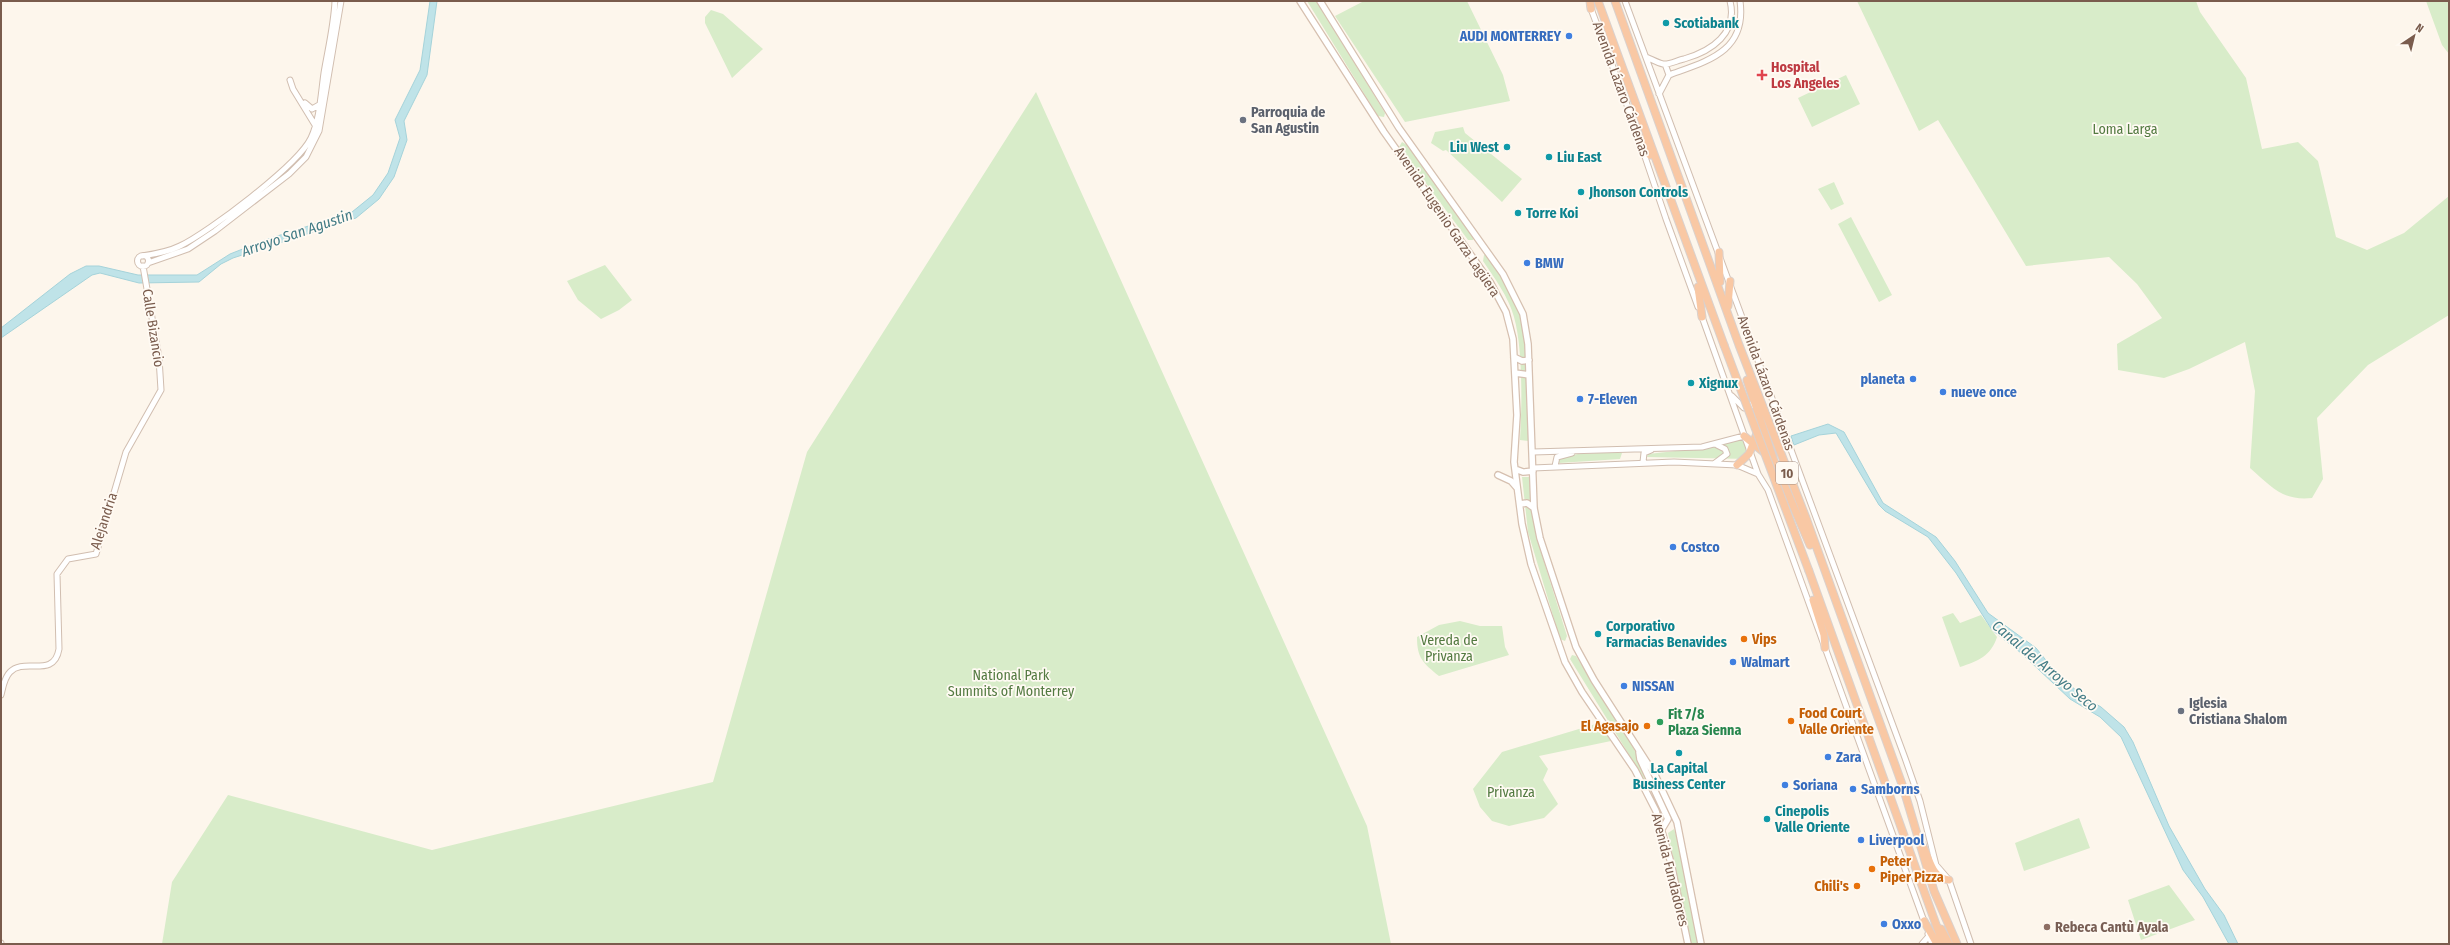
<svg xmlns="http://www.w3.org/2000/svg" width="2450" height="945" viewBox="0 0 2450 945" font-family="'Fira Sans Condensed',sans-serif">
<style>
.green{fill:#d8ecc9}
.water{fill:#bfe3e8;stroke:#a5d3da}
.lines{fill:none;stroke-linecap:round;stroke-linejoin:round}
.tertiary-casing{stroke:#d1beb0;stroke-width:7}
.secondary-casing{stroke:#d6c0b0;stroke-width:8}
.trunk-casing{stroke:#dad1cd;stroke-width:9}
.tertiary{stroke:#fff;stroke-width:5}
.secondary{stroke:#fff;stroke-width:5.5}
.trunk{stroke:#f9c8a4;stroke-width:7}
.trunk-bridge-casing{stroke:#dad1cd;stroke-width:9;stroke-linecap:butt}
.trunk-bridge{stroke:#f9c8a4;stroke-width:7}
.culture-dot{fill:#0f9aa8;stroke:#fffaf3;stroke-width:1.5}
.shop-dot{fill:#3f7fe0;stroke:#fffaf3;stroke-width:1.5}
.health-dot{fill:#e0444e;stroke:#fffaf3;stroke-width:1.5}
.worship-dot{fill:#6b7280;stroke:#fffaf3;stroke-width:1.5}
.food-dot{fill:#e8710a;stroke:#fffaf3;stroke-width:1.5}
.leisure-dot{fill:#2e9e5b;stroke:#fffaf3;stroke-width:1.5}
.education-dot{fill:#8d6e63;stroke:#fffaf3;stroke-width:1.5}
.labels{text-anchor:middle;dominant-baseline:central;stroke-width:3.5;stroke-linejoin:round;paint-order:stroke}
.shield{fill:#fffaf3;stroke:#a28b7f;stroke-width:1}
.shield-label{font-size:13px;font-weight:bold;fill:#7a5c4d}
.culture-label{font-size:14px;font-weight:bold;fill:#0d838f;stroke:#fffaf3;text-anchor:start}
.shop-label{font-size:14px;font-weight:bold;fill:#366cbe;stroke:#fffaf3;text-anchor:start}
.health-label{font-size:14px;font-weight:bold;fill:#be3a42;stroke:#fffaf3;text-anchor:start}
.street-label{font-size:14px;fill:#7a5c4d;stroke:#fffaf3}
.worship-label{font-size:14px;font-weight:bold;fill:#5b616d;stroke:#fffaf3;text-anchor:start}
.park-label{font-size:14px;fill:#537a41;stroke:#fffaf3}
.food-label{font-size:14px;font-weight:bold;fill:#c56008;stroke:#fffaf3;text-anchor:start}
.leisure-label{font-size:14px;font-weight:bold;fill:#27864d;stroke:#fffaf3;text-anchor:start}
.education-label{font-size:14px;font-weight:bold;fill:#785e54;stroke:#fffaf3;text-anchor:start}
.water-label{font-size:15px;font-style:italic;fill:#437c86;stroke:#fffaf3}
</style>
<rect width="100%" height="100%" fill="#fdf6ec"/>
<!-- green -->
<path class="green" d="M1307,1H1317L1385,113L1384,117L1378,116Z
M1364,1H1467L1503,75L1510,101L1405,122L1335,16Z
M1857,1H2196L2200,12L2246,78L2262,149L2298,142L2318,161L2336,237L2367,250L2404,233L2449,196V315L2368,365L2317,418L2323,479L2312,498C2282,501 2272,487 2250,468L2255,391L2245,342L2189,369L2164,378L2118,370L2117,344L2162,318L2137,284L2109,257L2026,266L1938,120L1919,131Z
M2426,1H2449V54L2442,45Z
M711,10L723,14L763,49L732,78L705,23V17Z
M1846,75L1860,104L1812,127L1798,98Z
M1036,92L1367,826L1391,944H162L172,882L228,795L432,850L713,782L807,452Z
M1463,127L1465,133L1522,179L1502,202L1446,150L1443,151L1431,143L1435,132Z
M1402,142L1407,145L1474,235L1473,240H1468L1399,147Z
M1834,182L1844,204L1831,210L1818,189Z
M1851,217L1892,295L1879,302L1838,224Z
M1484,255H1487L1501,273L1521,316L1525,334L1529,441L1520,440C1522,407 1523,348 1514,317C1508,296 1495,279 1483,261Z
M605,265L632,300L619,310L601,319L578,300L567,281Z
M1744,438L1751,459H1749L1647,457L1648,454L1712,447Z
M1619,452L1622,453L1620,459L1559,463V458L1578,454Z
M1522,477H1529L1536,536L1567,636L1565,641L1560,639L1528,532Z
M1953,613L1960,623L1981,615L1997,637C1991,656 1978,661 1960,667L1942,617Z
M1460,621L1480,626H1502L1505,647L1509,655L1439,676C1423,663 1417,658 1417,637L1439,625Z
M1572,655L1576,656L1634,749L1657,800L1570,659Z
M1599,723L1611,741L1539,756L1548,769L1543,780L1558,804L1544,818L1509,826L1492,821L1480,807L1473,789L1502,752Z
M2079,818L2090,848L2024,871L2015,843Z
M1674,829L1679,845L1699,944H1691L1668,833Z
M2169,885L2195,920L2141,940L2128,900Z"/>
<!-- water -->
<path class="water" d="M430,1H437L427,75L404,121L407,140L394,177L379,199L356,218L233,258L221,264L199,282L139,283L100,273L92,275L1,338V328L70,274L86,266H99L138,275H197L230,254L268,239L352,212L373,195L388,173L400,138L395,120L420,70Z
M1828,424L1844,432L1883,503L1936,537L1955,561L1988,613L2036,648L2058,675L2084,697L2101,707L2124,727L2133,742L2169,826L2205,889L2224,915L2238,944H2229L2203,897L2183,870L2121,737L2100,717L2070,699L2021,653L1992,630L1956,573L1928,537L1885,511L1879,505L1836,433L1819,435L1794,445L1791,436Z"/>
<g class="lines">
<defs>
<path id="tertiary" d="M1625,1L1905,758L1920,801L1936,865L1949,880L1971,944
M1590,6L1639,137
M1646,57C1651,59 1658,63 1663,64C1669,65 1678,60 1684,59C1712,51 1738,33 1730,1
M1665,64L1669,75
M290,80L293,89L315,125
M1659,94L1669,75C1707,61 1747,52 1740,1
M305,103L312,109L319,105
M1641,145L1666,219L1698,307
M137.5 261a5.5 5.5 0 1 1 11 0a5.5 5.5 0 1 1-11 0Z
M142,256C156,254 168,252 180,246C209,232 298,165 311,138C320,119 321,94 324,73C328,49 334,25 335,1
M148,263L188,249L215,231L289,174L306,157L319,131L341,1
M1701,314L1758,474L1768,490L1925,924
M1732,396L1744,408L1751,406L1754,401
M1533,452L1702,447L1744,436
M1643,462L1644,453L1651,450
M1715,463L1727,454L1725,449L1717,445
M1555,466L1557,457L1572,453
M1533,468L1674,462L1737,465L1758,474
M1,695C3,687 4,678 10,672C24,657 54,679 59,649L57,574L68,559L96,554L126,452L161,390L159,358L143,266
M1928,934L1932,944
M1,943V944
M1922,944L1929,936"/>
<path id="secondary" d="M1300,1L1384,132L1490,282L1506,312L1513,339L1517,415L1514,462L1522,524L1531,564L1565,662L1582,692L1635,770L1656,811L1671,863L1688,944
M1320,1L1399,128L1503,274L1523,314L1528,344L1534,508L1540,538L1576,647L1594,680L1655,775L1677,822L1701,944
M1514,357L1522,361L1529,360
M1515,373L1529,375
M1515,469L1523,472L1533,471
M1498,475L1511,481L1517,488
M1520,504L1527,503L1534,508
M1639,752L1640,759L1668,819L1662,829"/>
<path id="trunk" d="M1590,1L1591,9
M1598,1L1724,345
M1615,1L1739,345L1806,518L1903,787L1934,891L1957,944
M1638,134L1650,155
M1719,252L1720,282
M1698,287L1702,317
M1728,306L1730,281
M1747,380L1774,461L1810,545
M1744,436L1766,454
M1737,465L1749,454L1758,431
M1809,571L1943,944
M1813,600L1824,635L1825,648
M1921,843C1930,856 1930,878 1949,880
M1924,921L1937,944
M1941,929L1949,944"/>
</defs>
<!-- tertiary casing -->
<use href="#tertiary" class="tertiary-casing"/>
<!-- secondary casing -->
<use href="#secondary" class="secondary-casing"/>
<!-- trunk casing -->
<use href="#trunk" class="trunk-casing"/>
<!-- tertiary -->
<use href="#tertiary" class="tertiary"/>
<!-- secondary -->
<use href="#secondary" class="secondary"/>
<!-- trunk -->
<use href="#trunk" class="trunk"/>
<defs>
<path id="trunk-bridge" d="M1724,345L1809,571"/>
</defs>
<!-- trunk-bridge casing -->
<use href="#trunk-bridge" class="trunk-bridge-casing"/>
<!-- trunk-bridge -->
<use href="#trunk-bridge" class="trunk-bridge"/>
</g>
<!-- markers -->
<g class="culture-dot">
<circle cx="1666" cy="23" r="4"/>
<circle cx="1507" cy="147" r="4"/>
<circle cx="1549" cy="157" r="4"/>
<circle cx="1581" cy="192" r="4"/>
<circle cx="1518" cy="213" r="4"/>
<circle cx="1691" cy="383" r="4"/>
<circle cx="1598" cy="634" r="4"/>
<circle cx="1679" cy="753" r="4"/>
<circle cx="1767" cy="819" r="4"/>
</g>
<g class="shop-dot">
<circle cx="1569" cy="36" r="4"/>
<circle cx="1527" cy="263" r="4"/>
<circle cx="1913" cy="379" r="4"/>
<circle cx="1943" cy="392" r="4"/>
<circle cx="1580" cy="399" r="4"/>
<circle cx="1673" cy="547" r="4"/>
<circle cx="1733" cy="662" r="4"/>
<circle cx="1624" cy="686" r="4"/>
<circle cx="1828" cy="757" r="4"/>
<circle cx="1785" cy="785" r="4"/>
<circle cx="1853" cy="789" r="4"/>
<circle cx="1861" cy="840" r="4"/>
<circle cx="1884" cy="924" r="4"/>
</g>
<path class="health-dot" d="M1760 69h4v4h4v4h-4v4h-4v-4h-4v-4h4z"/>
<g class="worship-dot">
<circle cx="1243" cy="120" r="4"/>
<circle cx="2181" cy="711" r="4"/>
</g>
<g class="food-dot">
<circle cx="1744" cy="639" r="4"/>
<circle cx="1791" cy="721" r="4"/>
<circle cx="1647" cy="726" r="4"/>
<circle cx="1872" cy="869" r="4"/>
<circle cx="1857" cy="886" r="4"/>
</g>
<circle class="leisure-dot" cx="1660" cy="722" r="4"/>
<circle class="education-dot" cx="2047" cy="927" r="4"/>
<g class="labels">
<!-- shield labels -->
<rect class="shield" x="1776" y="462" width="22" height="22" rx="3"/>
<g class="shield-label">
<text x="1787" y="473">10</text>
</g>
<!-- culture labels -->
<g class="culture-label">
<text x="1674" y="23">Scotiabank</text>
<text x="1499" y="147" text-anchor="end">Liu West</text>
<text x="1557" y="157">Liu East</text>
<text x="1589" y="192">Jhonson Controls</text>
<text x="1526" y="213">Torre Koi</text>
<text x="1699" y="383">Xignux</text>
<text x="1606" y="626">Corporativo<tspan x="1606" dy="16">Farmacias Benavides</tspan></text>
<text x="1679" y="768" text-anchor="middle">La Capital<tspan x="1679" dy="16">Business Center</tspan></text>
<text x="1775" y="811">Cinepolis<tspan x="1775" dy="16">Valle Oriente</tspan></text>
</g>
<!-- shop labels -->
<g class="shop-label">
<text x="1561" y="36" text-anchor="end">AUDI MONTERREY</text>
<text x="1535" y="263">BMW</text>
<text x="1905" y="379" text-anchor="end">planeta</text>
<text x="1951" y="392">nueve once</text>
<text x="1588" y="399">7-Eleven</text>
<text x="1681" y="547">Costco</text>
<text x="1741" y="662">Walmart</text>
<text x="1632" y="686">NISSAN</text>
<text x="1836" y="757">Zara</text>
<text x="1793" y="785">Soriana</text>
<text x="1861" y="789">Samborns</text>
<text x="1869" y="840">Liverpool</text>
<text x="1892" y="924">Oxxo</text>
</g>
<!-- health labels -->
<g class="health-label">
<text x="1771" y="67">Hospital<tspan x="1771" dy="16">Los Angeles</tspan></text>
</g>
<!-- street labels -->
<g class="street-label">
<text transform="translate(1621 89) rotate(70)">Avenida Lázaro Cárdenas</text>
<text transform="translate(1447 222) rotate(56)">Avenida Eugenio Garza Lagüera</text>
<text transform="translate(153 328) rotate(81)">Calle Bizancio</text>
<text transform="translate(1766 383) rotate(70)">Avenida Lázaro Cárdenas</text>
<text transform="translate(104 521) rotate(-72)">Alejandria</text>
<text transform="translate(1670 870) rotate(76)">Avenida Fundadores</text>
</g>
<!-- worship labels -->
<g class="worship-label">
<text x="1251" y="112">Parroquia de<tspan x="1251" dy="16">San Agustin</tspan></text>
<text x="2189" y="703">Iglesia<tspan x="2189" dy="16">Cristiana Shalom</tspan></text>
</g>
<!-- park labels -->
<g class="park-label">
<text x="2125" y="129">Loma Larga</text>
<text x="1449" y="640">Vereda de<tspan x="1449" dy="16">Privanza</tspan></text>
<text x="1011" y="675">National Park<tspan x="1011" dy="16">Summits of Monterrey</tspan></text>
<text x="1511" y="792">Privanza</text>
</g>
<!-- food labels -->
<g class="food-label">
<text x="1752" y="639">Vips</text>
<text x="1799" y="713">Food Court<tspan x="1799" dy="16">Valle Oriente</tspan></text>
<text x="1639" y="726" text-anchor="end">El Agasajo</text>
<text x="1880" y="861">Peter<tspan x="1880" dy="16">Piper Pizza</tspan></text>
<text x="1849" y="886" text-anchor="end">Chili's</text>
</g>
<!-- leisure labels -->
<g class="leisure-label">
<text x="1668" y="714">Fit 7/8<tspan x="1668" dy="16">Plaza Sienna</tspan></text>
</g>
<!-- education labels -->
<g class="education-label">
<text x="2055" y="927">Rebeca Cantù Ayala</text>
</g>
<!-- water labels -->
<g class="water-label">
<text transform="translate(297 233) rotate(-19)">Arroyo San Agustin</text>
<text transform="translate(2045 666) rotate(40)">Canal del Arroyo Seco</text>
</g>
</g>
<!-- border -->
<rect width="2450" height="945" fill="none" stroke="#7a5c4d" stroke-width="4"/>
<!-- north arrow -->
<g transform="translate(2414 36) rotate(35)" stroke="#fffaf3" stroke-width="3" paint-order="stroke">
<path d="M0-3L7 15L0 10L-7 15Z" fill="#7a5c4d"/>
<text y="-6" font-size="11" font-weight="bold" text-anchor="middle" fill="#7a5c4d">N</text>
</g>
</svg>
